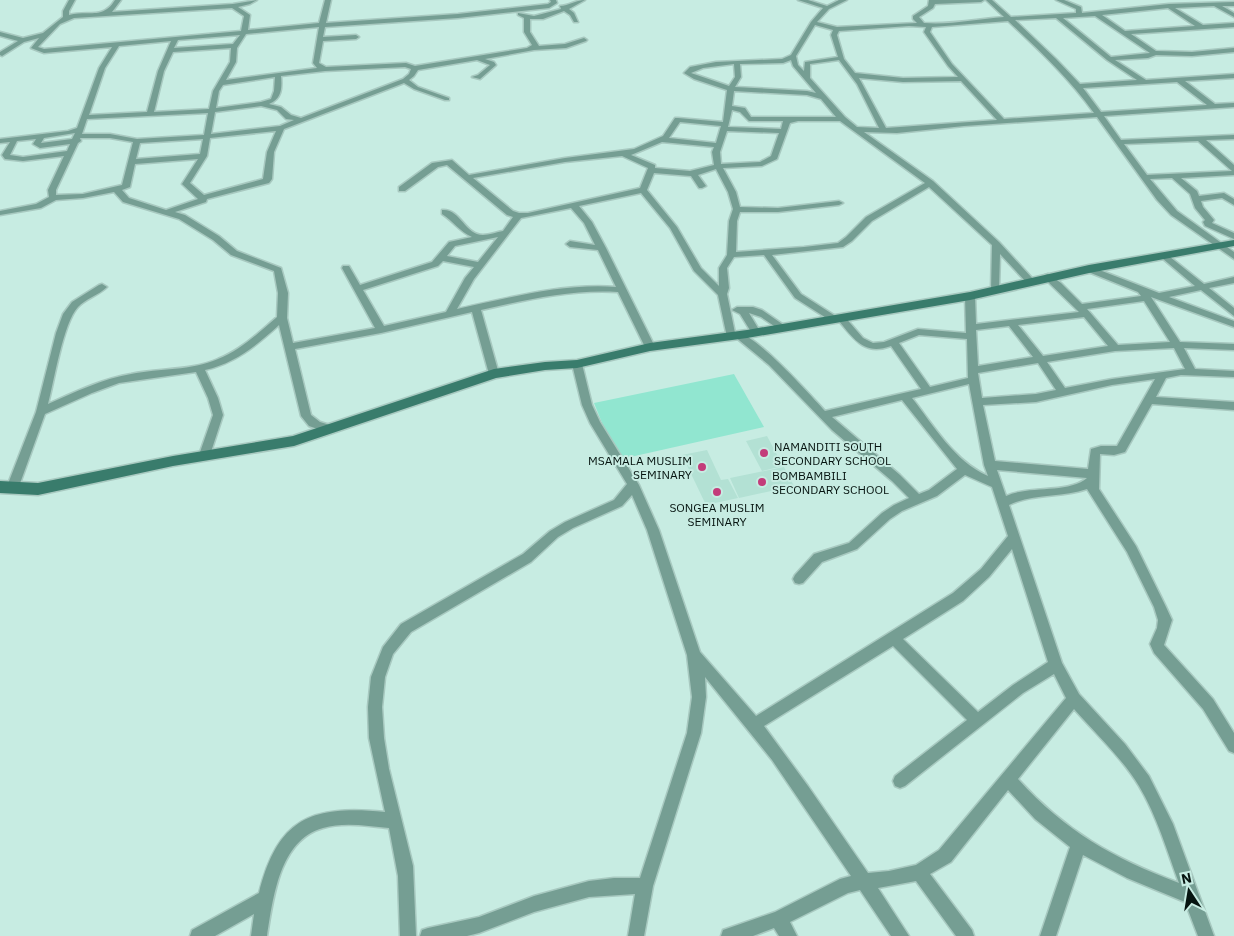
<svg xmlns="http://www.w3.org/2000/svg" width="1234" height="936" viewBox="0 0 1234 936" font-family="'IBM Plex Sans',sans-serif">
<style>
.built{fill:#b3e1d4}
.green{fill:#91e6d0}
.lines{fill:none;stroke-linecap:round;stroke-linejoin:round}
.street-casing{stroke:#a8c9c0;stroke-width:3}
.secondary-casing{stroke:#a8c9c0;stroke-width:3}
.street{fill:#759e93;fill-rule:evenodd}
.secondary{fill:#397c6c;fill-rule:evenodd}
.poi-dot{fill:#c33c7a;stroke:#c7ece2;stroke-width:2}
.labels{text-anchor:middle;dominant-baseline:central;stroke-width:4;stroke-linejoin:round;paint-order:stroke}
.poi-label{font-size:12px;fill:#061410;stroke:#c7ece2;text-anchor:start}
</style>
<rect width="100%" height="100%" fill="#c7ece2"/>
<!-- built -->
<path class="built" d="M767,436L783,466L762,471L746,441Z
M707,450L721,480L728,479L738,498L706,505L682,455Z
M784,467L794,486L739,498L730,478Z"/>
<!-- green -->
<path class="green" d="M734,374L764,427L617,460L594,403Z"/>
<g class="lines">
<defs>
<path id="street" d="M69,0H75L69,11V15C88,10 103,20 115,0H121L112,12L233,4L257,0L250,4L238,7L250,15L248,30L319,23L325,0H331L326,23L458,14L548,4L551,2L550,0H556L557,3L549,8L458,18L325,27L323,37L356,35L359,37L356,39L323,41L319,63L326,67L406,63L415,66L527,48L532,45L524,32V18L518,15V13L534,16L561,9L560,6C569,6 575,0 585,0L569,9L574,13L578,22H574L570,15L564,11L543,19H530V32L539,46L565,44L584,38L587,40L586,41L566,48L534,50L485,59L494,62L496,65L480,79L472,77L478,75L490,65L477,60L418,70L414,76L409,80L418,87L449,98V100H445L414,89L404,83L284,129L274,152L272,179L269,183L207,199L206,202L175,212L185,215L219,236L237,251L281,268L288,293L287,318L293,343L375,328L342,268L343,266H349L360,285L432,262L449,242L472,237C460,232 453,221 442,214V210C460,208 465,235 483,235C489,235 497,232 503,231L513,217L507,215L447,165L438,167L405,191H399V187L432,163L452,160L469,175L565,158L634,149L663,136L675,118H678L723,122L727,90L694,79L684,73L690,67L716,62L782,59L791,55L811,22L823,8L798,0H808L827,6L839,0H847L829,9L817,22L837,27L917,23L913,19V16L928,6L929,0H984L981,2L935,4L933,8L919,17L924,23C951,25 978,19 1004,17L986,0H992L1011,17L1076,13V9L1056,0H1064L1081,7L1082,13L1169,4L1234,2V6H1222L1234,13V17L1214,6L1175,8L1203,25L1234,23V27L1131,34L1156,51L1192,52L1234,48V52L1192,56L1156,55L1148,58L1115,60L1146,80L1234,74V78L1185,81L1215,104L1234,103V107L1104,116L1121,140L1234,135V139L1206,140L1234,165V175L1181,178L1197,191L1199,196L1224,193L1234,199V205L1222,198L1201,201L1203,207L1214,220L1212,223L1234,233V239L1205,226L1203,222L1205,220L1195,208L1190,194L1172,178L1150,179L1177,211L1234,252V259L1171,215L1157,200L1097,117L964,126L897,133L864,132L933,181L999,242L1033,279V283H1027L1000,254L999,289L997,291H991L992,245L929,187L872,221L852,241L843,247L772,255L801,294L837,317L844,316L863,338L873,343L884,342L918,329L966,333L965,296L970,293L975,296L976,324L1079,312L1045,279V275L1048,274L1061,283L1082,304L1141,296L1138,292L1086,271V267L1089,266L1159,293L1195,286L1162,258L1161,256L1165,253L1204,284L1234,277V283L1209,288L1234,308V316L1201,290L1169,297L1234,321V327L1151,297L1180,342L1234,344V350L1184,348L1195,369L1234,371V377L1181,375L1166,378L1156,397L1234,402V410L1152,404L1125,452L1114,455L1100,454L1099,489L1136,546L1166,607L1172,620L1164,645L1213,699L1234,733V753L1229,751L1203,709L1154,653L1150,644L1157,628L1158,620L1154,607L1127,552L1087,489C1062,498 1033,493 1009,505L1062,663L1079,694L1125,744L1149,776L1173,824L1214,936H1198L1185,902L1127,878L1083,855L1056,936H1040L1070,847L1035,819L1008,790L951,862L930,874L972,930L974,936H956L916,881L878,888L909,936H891L860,890L848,893L790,922L797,936H779L774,928L753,936H721L723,930L775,912L840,879L851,876L772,760L705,677L706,697L701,733L653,886L644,936H628L635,894L589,897L534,912L479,933L467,936H420L422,930L428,928L479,917L534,896L589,881L614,878H640L687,733L692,697L687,655L647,530L632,495L622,506L573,528L558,537L531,562L411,632L393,654L385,677L382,707L384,738L389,769L413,866L416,936H400L398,876L389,828C367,826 344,822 323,828C279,840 273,899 267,936H251L254,914L215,936H190L192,930L259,893C278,818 311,805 385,812L369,738L368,707L371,677L383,647L401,624L523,554L550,531L565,522L614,500L627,484L590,423L582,405L572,364L573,362H581L582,364L592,405L600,422L639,485L659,530L700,652L756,716L953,593L981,569L1008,536L992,487L965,475L937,496L902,511L890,519L857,549L822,562L803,583L799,584L795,583L793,579L795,575L814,554L849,543L882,513L894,505L909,498L892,481L832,430L769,365L734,336L727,337L718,295L694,271L670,228L641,193L579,206L592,222L606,248L655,347L653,349H647L645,347L618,292C572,289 526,300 481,310L499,374L494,377L489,374L472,312L381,333L295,349L311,415L320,422L333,426L334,429L329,433L309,426L301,416L279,325C256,346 235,363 205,370L218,398L223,415L209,458L205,459L199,455L213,415L208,398L196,372L119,383L92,393L45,414L18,489L16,492H8L6,489L36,412L56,333L63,314L72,302L99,285L102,284L107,287C99,295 85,299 78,307C63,323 54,382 48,404C75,392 102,379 131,374C160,368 191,371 218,359C241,350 258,333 277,317L278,293L274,271L231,255L213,240L179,219L123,202L114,192L83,198L56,200L41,208L0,215V211L36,204L49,197L48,190L64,156L23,161L5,159L2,155L10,142L0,143V139L68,131L77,128L99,68L112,47L44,53L31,48L39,38L24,42L2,56L0,55V52L18,41L0,36V32L23,38L43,33L63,17V11ZM232,8L244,16L241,31L44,49L38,47L60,24L74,18ZM1168,8L1195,26L1125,31L1102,15ZM1095,16L1150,53L1111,57L1063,18ZM1056,18L1107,60L1137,80L1080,84L1056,59L1015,20ZM1008,21C1039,50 1069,78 1094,113L1004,119L952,64L930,32L932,27ZM815,25L833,30L831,35L838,57L805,62L804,71L798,65L796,56ZM909,26L926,27L924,32L948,66L958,77L903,78L855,73L844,59L837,35L839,31ZM319,27L313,63L317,68L226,80L236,62L237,48L246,34ZM240,35L233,44L174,48L178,40ZM171,41L158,71L147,112L89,115L105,68L119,46ZM231,48L230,62L213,91L209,109L154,112L164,71L173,52ZM791,60L793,66L816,93L807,91L735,87L741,77L740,64L783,63ZM839,60L857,84L879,128L857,127L845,117L810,78V64ZM734,64L735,77L729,86L691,73L703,68ZM405,67L411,69L409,74L403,79L301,118L291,115L281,107L269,104C282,99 282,88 281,76L325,71ZM275,77L274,91L271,99L261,102L216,108L219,91L223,85ZM859,78L903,82L961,81L997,120L886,128ZM1177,82L1207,105L1101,112L1083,88ZM734,91L807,95L821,99L836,117H751L745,108L732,106ZM261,106L277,110L286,119L294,120L280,126L211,134L215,112ZM732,110L740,112L749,121H783L781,129L728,127ZM208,113L204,135L137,139L110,134H82L87,119ZM798,121H840L925,183L866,217L846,237L838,243L804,247L736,252L737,221L740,212H778L839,205L843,203L839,201L778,208L740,207L736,192L723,168L762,166L777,159L790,123ZM680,122L721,126L716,143L669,138ZM276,131L267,152L263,179L204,195L190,183L207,156L210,138ZM727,131L779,133L771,156L760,162L721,164L720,152ZM75,133L72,139L41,143L44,138ZM80,138H110L133,142L122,185L83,194L56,195V190L78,143L81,141ZM36,139L33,144L40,148L70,144L67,151L23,157L10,155L17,141ZM203,139L200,154L136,159L140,143ZM1198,141L1232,171L1147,175L1124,144ZM662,142L714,147L712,152L714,165L690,171L655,168V165L631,155ZM622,156L648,168L640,188L528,213H519L513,211L473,178L565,162ZM198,159L182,184L198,199L166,210L129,198L122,190L130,187L135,164ZM716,169L728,192L733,209L729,221L727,255L719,268V286L701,268L677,227L647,190L654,173L691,176L699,188H702L706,186L698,175ZM571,208L584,223L595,245L570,241L566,244L570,247L598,250L616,287C563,283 508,298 457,309L474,279L521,218ZM498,237L478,262L447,256L455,246ZM764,255L795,298L831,321L838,320C854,339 864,356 891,346L921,389L825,411C812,397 752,329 735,333L727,294L729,288L727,268L734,257ZM443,261L474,267L465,278L446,312L384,326L363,290L438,266ZM1144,301L1170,342L1118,345L1087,309ZM1084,317L1108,346L1043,356L1018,325ZM1009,326L1033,357L978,366L976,330ZM919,335L967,339L968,378L930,387L899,343ZM1174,348L1185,369L1112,379L1065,388L1047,362L1115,351ZM1038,363L1056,390L1036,394L982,398L978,373ZM1155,379L1117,446H1101L1091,449L1088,469L995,461L983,405L1036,402L1112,385ZM969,384L984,465L988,476C954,461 934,426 912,398ZM902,400L957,469L929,490L919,494L900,475L832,417ZM997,470L1087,478C1068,494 1030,485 1006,496ZM1012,549L1048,662L1013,685L978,712L903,639L963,601L989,577ZM893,646L967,720L895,776L893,781L895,786L900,788L905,786L1023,693L1054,674L1066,698L939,850L916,865L889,871L868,873L808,786L764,726ZM1074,709C1096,734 1122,758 1139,786C1157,816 1167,851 1179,883C1113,858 1066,832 1018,779Z
M737,307H753L762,310L788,328L783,331L780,330L761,317L749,313L761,333L756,336L753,335L740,314L732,310Z"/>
<path id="secondary" d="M1234,240V246L1089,273L970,300L747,338L650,351L577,368L545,370L496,378L294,446L173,466L38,495L0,493V481L38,483L173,456L293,436L494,369L545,362L577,360L650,343L747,330L970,292L1089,265Z"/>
</defs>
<!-- street casing -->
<use href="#street" class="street-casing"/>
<!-- secondary casing -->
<use href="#secondary" class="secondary-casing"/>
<!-- street -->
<use href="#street" class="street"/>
<!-- secondary -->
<use href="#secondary" class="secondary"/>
</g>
<!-- markers -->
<g class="poi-dot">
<circle cx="764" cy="453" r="5"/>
<circle cx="702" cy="467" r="5"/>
<circle cx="762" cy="482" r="5"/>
<circle cx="717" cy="492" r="5"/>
</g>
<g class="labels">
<!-- poi labels -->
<g class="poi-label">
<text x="774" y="446">NAMANDITI SOUTH<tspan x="774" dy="14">SECONDARY SCHOOL</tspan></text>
<text x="692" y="460" text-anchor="end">MSAMALA MUSLIM<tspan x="692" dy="14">SEMINARY</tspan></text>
<text x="772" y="475">BOMBAMBILI<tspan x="772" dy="14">SECONDARY SCHOOL</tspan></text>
<text x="717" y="507" text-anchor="middle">SONGEA MUSLIM<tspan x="717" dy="14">SEMINARY</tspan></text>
</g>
</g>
<!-- north arrow -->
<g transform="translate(1189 891) rotate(348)" stroke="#c7ece2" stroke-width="4" paint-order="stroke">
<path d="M0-4L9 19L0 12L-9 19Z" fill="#061410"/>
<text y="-8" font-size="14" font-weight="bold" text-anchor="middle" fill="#061410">N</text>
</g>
</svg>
